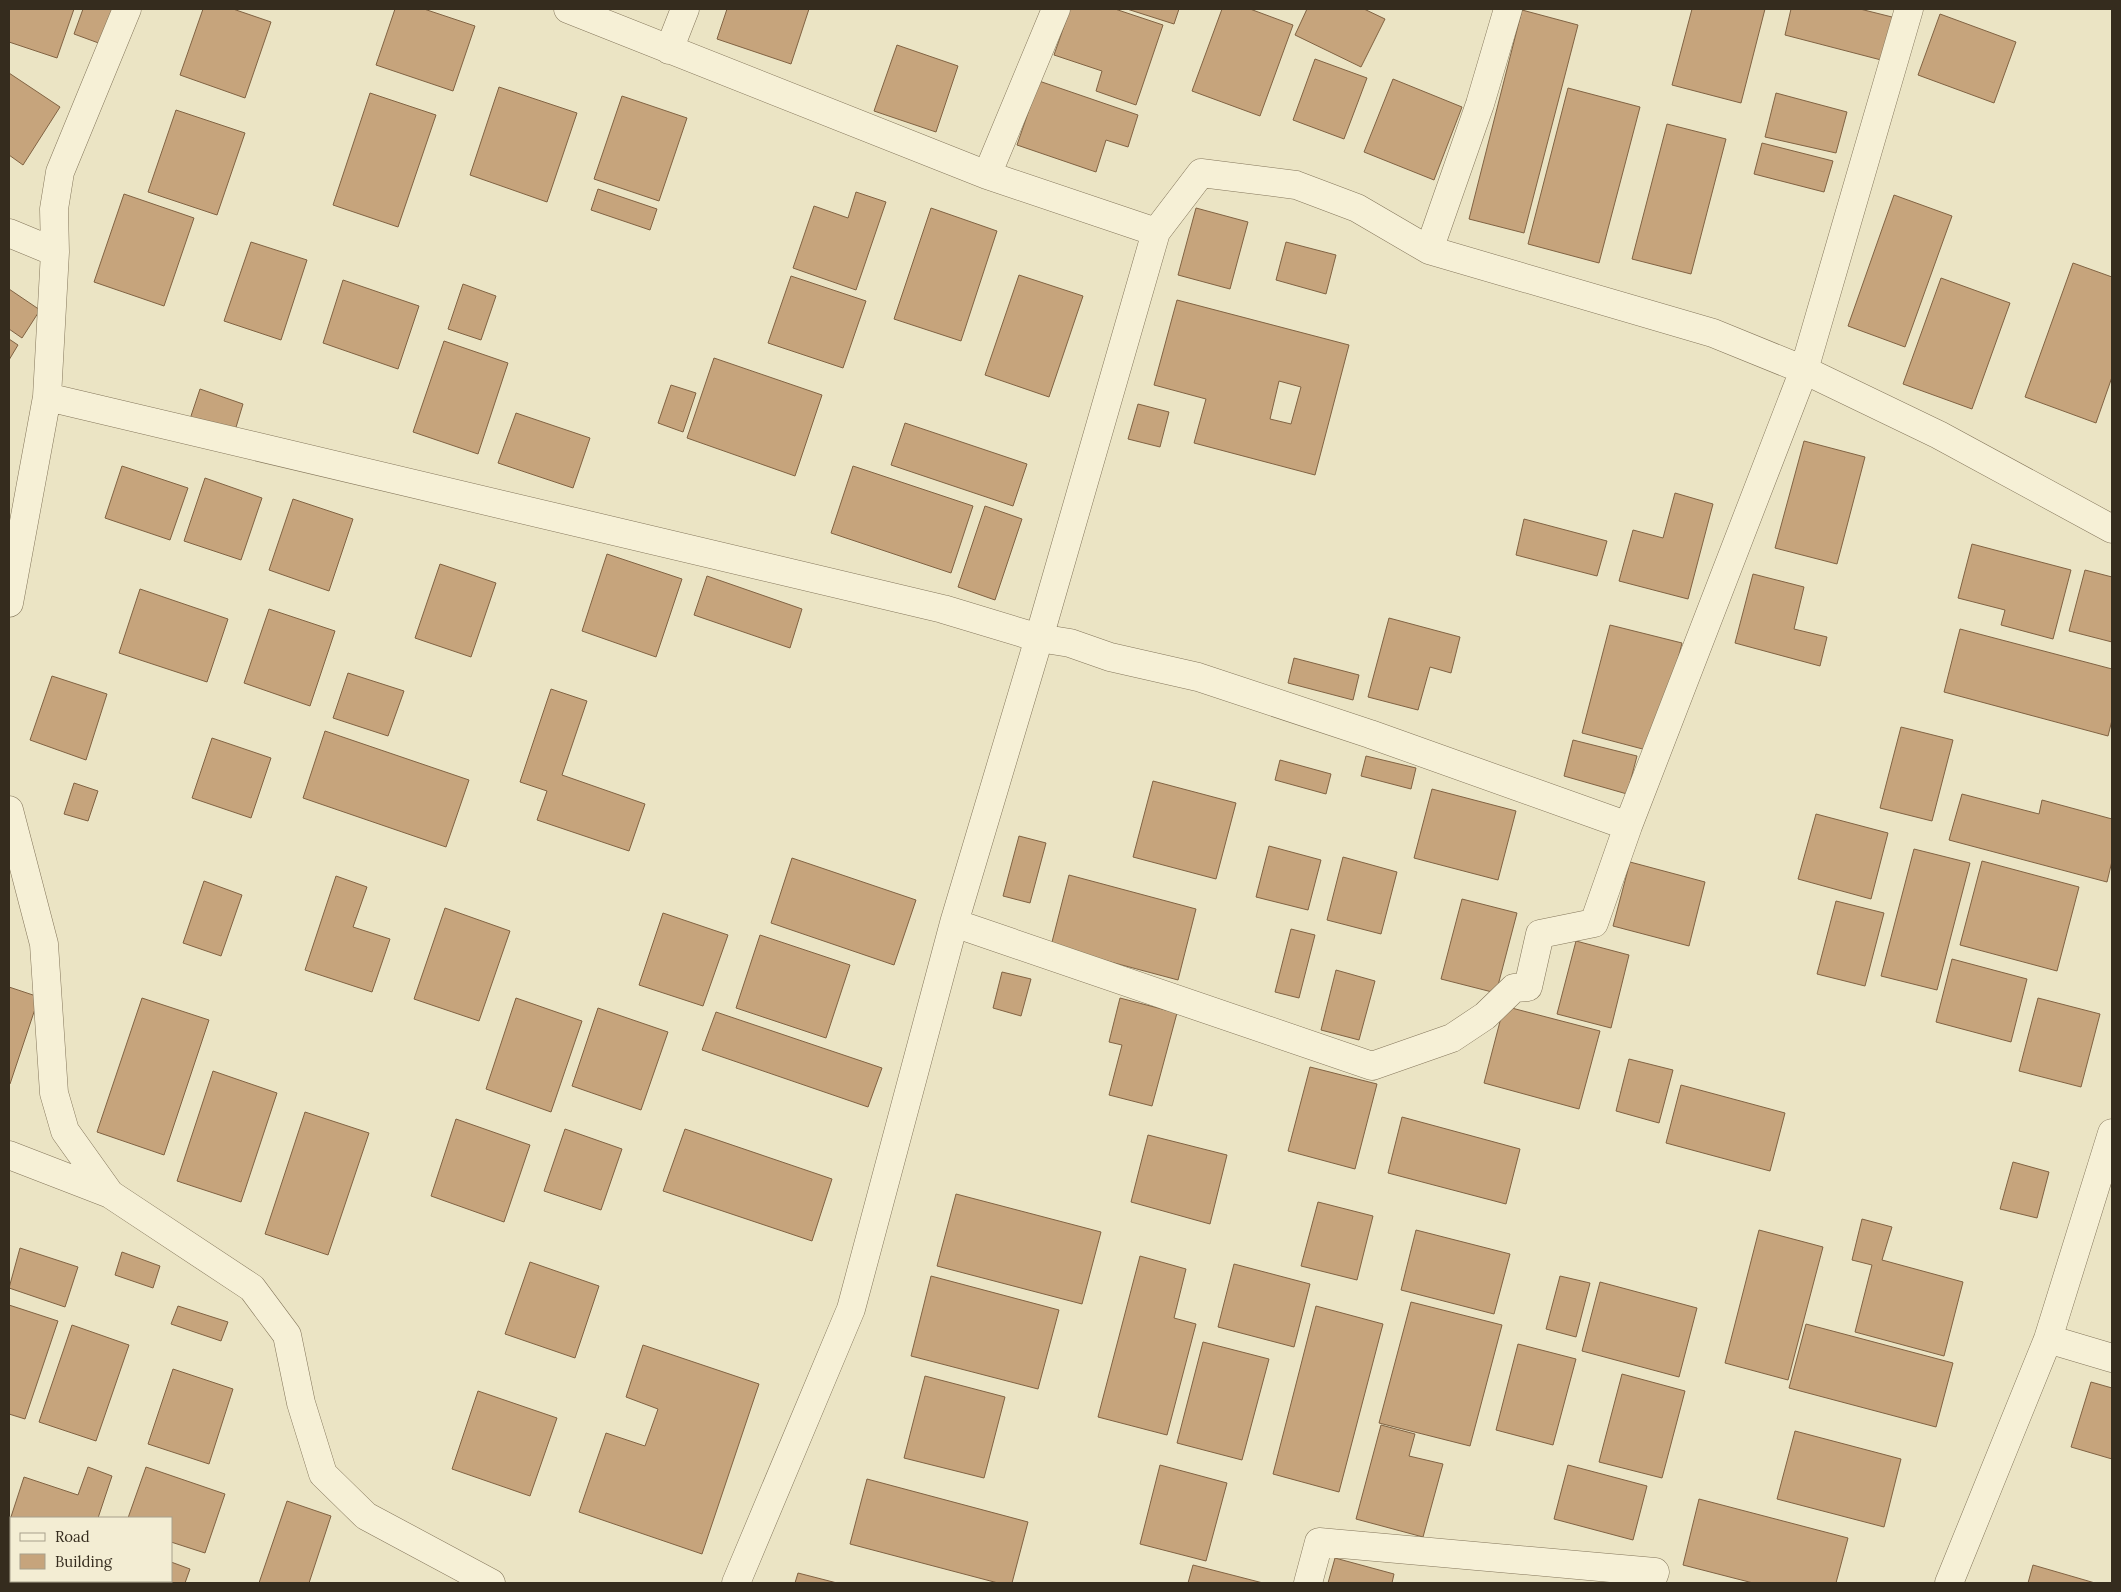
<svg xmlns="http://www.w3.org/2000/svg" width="2121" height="1592" viewBox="0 0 2121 1592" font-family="Lora,serif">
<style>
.building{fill:#c6a47c;stroke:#816343;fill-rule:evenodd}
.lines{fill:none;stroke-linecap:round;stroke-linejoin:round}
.street-casing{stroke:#84765b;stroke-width:29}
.street{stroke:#f6f0d6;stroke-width:28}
</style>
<rect width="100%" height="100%" fill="#ebe4c4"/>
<!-- building -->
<path class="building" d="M9,9H74L57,58L9,42Z
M83,9H117L104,45L74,34Z
M203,9H233L271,22L245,98L180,75Z
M395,9H424L475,26L453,91L376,65Z
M727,9H809L791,64L717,39Z
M1070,9H1115L1163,25L1136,105L1096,91L1102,71L1054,55Z
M1127,9H1179L1174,24Z
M1222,9H1250L1293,25L1260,116L1192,91Z
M1307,9H1364L1385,19L1361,67L1295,35Z
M1692,9H1765L1741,103L1672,85Z
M1791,9H1860L1896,18L1885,61L1785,35Z
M1522,10L1578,25L1524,233L1469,219Z
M1940,14L2016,42L1994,103L1918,75Z
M897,45L958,66L936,132L874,111Z
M1315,59L1367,78L1344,139L1293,120Z
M9,73L60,107L23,165L9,155Z
M1393,79L1462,107L1434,180L1364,152Z
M1039,81L1138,115L1128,147L1106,140L1096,172L1017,145Z
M499,87L577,113L547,202L470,175Z
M1568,88L1640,107L1599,263L1528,244Z
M370,93L436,115L398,227L333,205Z
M1776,93L1847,112L1836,153L1765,137Z
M622,96L687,118L659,201L594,179Z
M176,110L245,133L217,215L148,192Z
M1667,124L1726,139L1691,274L1632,259Z
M1762,143L1833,161L1824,192L1754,174Z
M598,189L657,209L650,230L591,210Z
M856,192L886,202L856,290L793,268L814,206L848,218Z
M124,194L194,218L164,306L94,282Z
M1894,195L1952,216L1905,347L1848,326Z
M931,208L997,231L961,341L894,319Z
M1196,208L1248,222L1230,289L1178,275Z
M251,242L307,260L281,340L224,321Z
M1286,242L1336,255L1326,294L1276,280Z
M2073,263L2112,277V377L2096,423L2025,397Z
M1019,275L1083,296L1049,397L985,375Z
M791,276L866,301L843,368L768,343Z
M1941,278L2010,303L1972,409L1903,384Z
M343,280L419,306L398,369L323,343Z
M463,284L496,296L481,340L448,329Z
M9,289L40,310L22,338L9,329Z
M1177,300L1349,345L1315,475L1194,443L1206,399L1154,385ZM1279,381L1301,387L1291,424L1270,419Z
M9,339L18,345L9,360Z
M444,341L508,363L478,454L413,432Z
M714,358L822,395L795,476L687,438Z
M671,385L696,393L683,432L658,423Z
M200,389L243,404L234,434L190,419Z
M1138,404L1169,412L1160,447L1128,439Z
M516,413L590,438L573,488L498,463Z
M905,423L1027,464L1013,506L891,465Z
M1804,441L1865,457L1837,564L1775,548Z
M122,466L188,488L170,540L105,518Z
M853,466L973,506L951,573L831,533Z
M205,478L262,498L241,560L184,541Z
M1675,493L1713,504L1688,599L1619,581L1633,530L1663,538Z
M293,499L353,519L329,591L269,570Z
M985,506L1022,519L995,600L958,587Z
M1524,519L1607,541L1597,576L1516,555Z
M1972,544L2071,570L2053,639L2001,625L2005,610L1958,598Z
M607,554L682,579L656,657L582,631Z
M440,564L496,583L471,657L415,638Z
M2085,570L2112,577V642L2069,631Z
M1753,574L1804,587L1794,629L1827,637L1820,666L1735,643Z
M707,576L802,609L790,648L694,615Z
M140,589L228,619L207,682L119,653Z
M269,609L335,631L310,706L244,683Z
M1389,618L1460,637L1451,673L1430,667L1418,710L1368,697Z
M1610,625L1682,643L1654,752L1582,733Z
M1960,629L2112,669V720L2108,736L1944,692Z
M1294,658L1359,675L1353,700L1288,683Z
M348,673L404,691L388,736L333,718Z
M52,676L107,694L86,760L30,740Z
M551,689L587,701L562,775L645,804L629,851L537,820L547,791L520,782Z
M1901,727L1953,740L1932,821L1880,808Z
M325,731L469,780L446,847L303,798Z
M212,738L271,758L251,818L192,798Z
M1573,740L1637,756L1627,794L1564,776Z
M1366,756L1416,768L1411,789L1361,776Z
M1280,760L1331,774L1326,794L1275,780Z
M1153,781L1236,803L1216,879L1133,857Z
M74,783L98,791L88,821L64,814Z
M1432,789L1516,811L1498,880L1414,858Z
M1962,794L2039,814L2042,800L2112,819V861L2107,882L1949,840Z
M1816,814L1888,833L1871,899L1798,879Z
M1019,836L1046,843L1030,903L1003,896Z
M1269,846L1321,860L1308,910L1256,897Z
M1914,849L1970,863L1937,990L1881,976Z
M1343,857L1397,872L1381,934L1327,920Z
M792,858L916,900L894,965L771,923Z
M1982,861L2079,887L2057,971L1960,945Z
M1630,862L1705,882L1689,946L1613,926Z
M1069,875L1196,909L1178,980L1051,946Z
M336,876L367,887L353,927L390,939L372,992L305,970Z
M204,881L242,895L221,956L183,943Z
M1462,899L1517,913L1496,993L1441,979Z
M1836,901L1884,913L1865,986L1817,974Z
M445,908L510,931L479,1021L414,999Z
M663,913L728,935L703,1006L639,985Z
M1291,929L1315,935L1299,998L1275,992Z
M760,935L850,965L826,1038L736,1008Z
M1576,941L1629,955L1611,1028L1557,1014Z
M1952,959L2027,979L2011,1042L1936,1022Z
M1336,970L1375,981L1359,1040L1321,1030Z
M1002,972L1031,979L1021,1016L993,1008Z
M9,987L39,997L10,1084H9Z
M142,998L209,1020L164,1155L97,1132Z
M516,998L582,1021L551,1112L486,1089Z
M1120,998L1177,1013L1152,1106L1109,1095L1122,1045L1109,1042Z
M2038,998L2100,1014L2081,1087L2019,1071Z
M1504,1006L1600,1031L1579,1109L1484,1083Z
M598,1008L668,1032L641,1110L572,1086Z
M716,1012L882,1068L868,1107L702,1050Z
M1629,1059L1673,1070L1659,1123L1616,1111Z
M1310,1067L1377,1084L1355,1169L1288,1151Z
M213,1071L277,1093L241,1202L177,1181Z
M1681,1085L1785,1113L1770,1171L1666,1143Z
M305,1112L369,1133L328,1255L265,1234Z
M1402,1117L1520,1149L1506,1204L1388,1173Z
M456,1119L530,1145L504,1222L431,1196Z
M565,1129L622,1149L601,1210L544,1191Z
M685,1129L832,1179L812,1241L663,1191Z
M1148,1135L1227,1155L1210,1224L1131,1202Z
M2013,1162L2049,1172L2037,1218L2000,1209Z
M956,1194L1101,1232L1082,1304L937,1266Z
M1318,1202L1373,1216L1357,1280L1301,1266Z
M1862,1219L1892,1227L1882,1260L1963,1282L1944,1356L1855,1332L1872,1265L1852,1260Z
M1416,1230L1510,1254L1494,1314L1401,1290Z
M1759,1230L1823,1247L1788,1380L1725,1363Z
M20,1248L78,1267L65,1307L9,1288Z
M122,1252L160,1266L153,1288L115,1275Z
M1140,1256L1186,1269L1174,1318L1196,1324L1167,1435L1098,1417Z
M530,1262L599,1286L575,1358L505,1334Z
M1234,1264L1310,1284L1294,1347L1218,1327Z
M931,1276L1059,1310L1038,1389L911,1356Z
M1560,1276L1590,1283L1576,1337L1546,1329Z
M1600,1282L1697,1308L1679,1377L1582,1351Z
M1411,1302L1502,1325L1470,1446L1379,1423Z
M9,1305L58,1321L25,1419L9,1414Z
M178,1306L228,1322L221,1341L171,1324Z
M1316,1306L1383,1324L1339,1492L1273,1474Z
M1806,1324L1953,1363L1936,1427L1789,1388Z
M72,1325L129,1345L96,1441L39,1422Z
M1203,1342L1269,1359L1242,1460L1177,1443Z
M1518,1344L1576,1359L1553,1445L1496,1430Z
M643,1345L759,1384L702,1554L579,1512L606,1433L645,1446L658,1409L626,1397Z
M173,1369L233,1389L209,1464L148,1444Z
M1622,1374L1685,1391L1662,1478L1599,1462Z
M925,1376L1005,1397L984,1478L904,1458Z
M2091,1382L2112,1388V1459L2071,1447Z
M478,1391L557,1418L530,1496L452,1469Z
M1381,1425L1415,1434L1409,1456L1443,1464L1423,1537L1356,1519Z
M1795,1431L1901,1459L1884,1527L1777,1499Z
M1160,1465L1227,1483L1206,1561L1140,1544Z
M1568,1465L1647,1486L1633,1540L1554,1519Z
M88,1467L112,1476L98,1518H11V1542L9,1541V1523L24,1477L78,1495Z
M146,1467L225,1494L205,1553L171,1542V1518H128Z
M867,1479L1028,1522L1012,1583H998L850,1544Z
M1699,1499L1848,1538L1836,1583H1753L1683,1565Z
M287,1501L331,1516L309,1583H259Z
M9,1553L11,1554V1581H79L78,1583H9Z
M1335,1558L1394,1574L1392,1583H1328Z
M171,1562L190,1569L185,1583H95L96,1581H171Z
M1193,1565L1263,1583H1188Z
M2033,1565L2095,1583H2028Z
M798,1573L837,1583H795Z"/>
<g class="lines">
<defs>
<path id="street" d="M568,9L987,175L1156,232
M669,50L685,9
M987,175L1056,9
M9,233L55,252
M1429,250L1480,104L1508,9
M47,397L943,609L1039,638L1070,643L1110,657L1198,677L1370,734L1628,826
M9,603L47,397L55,252L54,209L60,172L127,9
M9,810L44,944L54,1093L65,1131L110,1194
M954,923L1372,1066L1452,1038L1485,1016L1514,988L1528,987L1540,934L1594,923L1628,826L1804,370L1909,9
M9,1155L110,1194L252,1288L287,1335L301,1403L323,1474L366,1516L491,1583
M2048,1339L2112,1358
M736,1583L851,1309L954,923L1039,638L1156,232L1201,173L1296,185L1357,208L1429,250L1713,333L1804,370L1939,435L2112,529
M1308,1583L1319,1542L1655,1572L1651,1583
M1949,1583L2048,1339L2112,1133"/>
</defs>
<!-- street casing -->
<use href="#street" class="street-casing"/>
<!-- street -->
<use href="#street" class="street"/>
</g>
<!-- border -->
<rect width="2121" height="1592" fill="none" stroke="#352c1e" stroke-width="20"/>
<!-- legend -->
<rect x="10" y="1517" width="162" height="65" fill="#f3edd3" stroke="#a7a08b"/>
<rect x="20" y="1533" width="25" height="8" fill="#f6f0d6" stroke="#a7a08b"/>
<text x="55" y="1542" font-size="15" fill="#352c1e">Road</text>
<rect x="20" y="1554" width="25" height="15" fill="#c6a47c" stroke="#a7a08b"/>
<text x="55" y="1567" font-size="15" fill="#352c1e">Building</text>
</svg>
